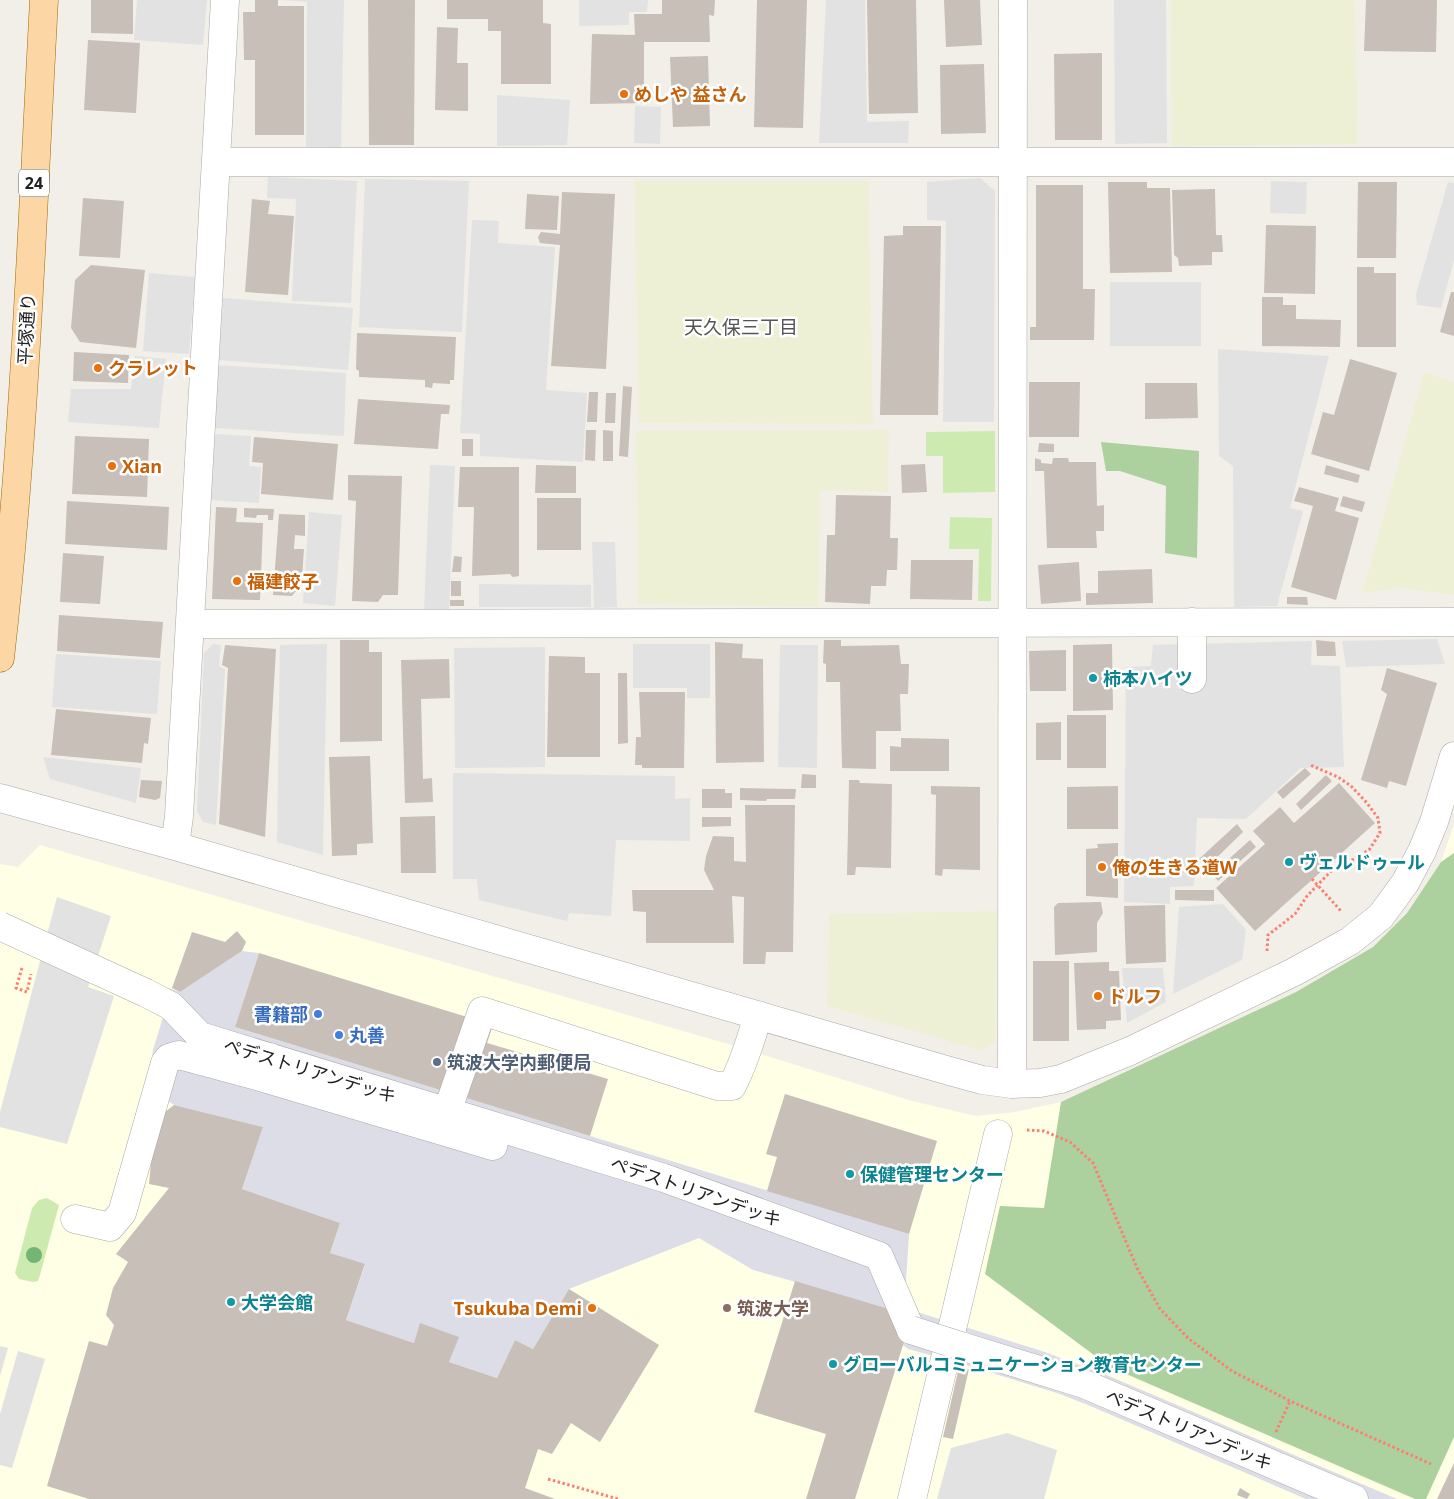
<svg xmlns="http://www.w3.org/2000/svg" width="1454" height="1499" viewBox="0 0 1454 1499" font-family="'Open Sans','Noto Sans JP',sans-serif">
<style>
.education{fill:#ffffe5}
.farmland{fill:#eef0d5}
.grass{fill:#cdebb0}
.forest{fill:#add19e}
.parking{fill:#e2e2e2}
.plaza{fill:#dddde8}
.building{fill:#c7bfb8}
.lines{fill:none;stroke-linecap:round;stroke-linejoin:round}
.minor-casing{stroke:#a9a9a9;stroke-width:29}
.major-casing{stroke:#a06b00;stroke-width:29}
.path{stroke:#fa8072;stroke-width:3;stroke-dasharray:2.5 2.5;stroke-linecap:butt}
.minor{stroke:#fff;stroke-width:28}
.major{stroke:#fcd6a4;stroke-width:28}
.minor-bridge-casing{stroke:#a9a9a9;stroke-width:29;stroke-linecap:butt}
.minor-bridge{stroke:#fff;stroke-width:28}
.tree{fill:#74b475}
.food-dot{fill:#e8710a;stroke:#fff;stroke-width:2}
.culture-dot{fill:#0f9aa8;stroke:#fff;stroke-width:2}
.shop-dot{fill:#3f7fe0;stroke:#fff;stroke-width:2}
.service-dot{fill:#5c6f8a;stroke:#fff;stroke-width:2}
.education-dot{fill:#8d6e63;stroke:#fff;stroke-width:2}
.labels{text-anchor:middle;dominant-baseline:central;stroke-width:5;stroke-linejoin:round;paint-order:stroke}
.shield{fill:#fff;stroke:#646464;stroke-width:1}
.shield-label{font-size:16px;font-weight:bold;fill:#222}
.food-label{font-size:18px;font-weight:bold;fill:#c56008;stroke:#fff;text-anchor:start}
.street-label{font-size:18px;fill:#222;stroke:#fff}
.culture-label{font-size:18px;font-weight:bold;fill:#0d838f;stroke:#fff;text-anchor:start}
.shop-label{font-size:18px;font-weight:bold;fill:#366cbe;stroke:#fff;text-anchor:end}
.service-label{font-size:18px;font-weight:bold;fill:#4e5e75;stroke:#fff;text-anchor:start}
.education-label{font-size:18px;font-weight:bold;fill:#785e54;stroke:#fff;text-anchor:start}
.neighbourhood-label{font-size:19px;fill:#555;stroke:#fff}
</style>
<rect width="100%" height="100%" fill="#f2efe9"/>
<!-- education -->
<path class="education" d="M1454,824V1499H0V864L18,867L40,845L728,1044L912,1101L976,1116L1015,1112L1061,1102L1296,992L1373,947L1407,913L1441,862Z"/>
<!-- farmland -->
<path class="farmland" d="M1170,0H1355L1358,144L1172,146Z
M634,181H869L873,424L639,423Z
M1424,372L1454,382V595L1401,588L1362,593Z
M889,430L888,492L820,490L819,607L638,604L636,431Z
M997,911L995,1042L983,1051L827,1006L829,914Z"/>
<!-- grass -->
<path class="grass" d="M995,431V492L943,493V456H926V432Z
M950,517L992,518L991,601H978L979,549H949Z
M47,1198L59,1205L40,1275L38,1281L33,1282L19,1279L15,1273L32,1208L39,1200Z"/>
<!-- forest -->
<path class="forest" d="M1101,442L1199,451L1197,558L1165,553L1166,486L1120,471H1106Z
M1454,853V1437L1426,1499H1415L1110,1367L985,1274L1000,1206L1044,1208L1061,1102L1296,992L1373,947L1407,913L1441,862Z"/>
<!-- parking -->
<path class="parking" d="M137,0H207L203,45L134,40Z
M281,0H344L341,148L306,147L307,2Z
M579,0H648L647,12H629V25L579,26Z
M826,0H865L867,122L909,121L908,143H819Z
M1114,0H1166L1167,143L1115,144Z
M497,95L570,100L567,145L497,146Z
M635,106L661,107L660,144L634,143Z
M268,177L357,181L351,303L292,301L296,199L267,198Z
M980,178L995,191L994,422H943L946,221L927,220V182Z
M365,179L469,181L462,332L359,327Z
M1271,181L1307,182L1306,214L1270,213Z
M1448,182L1454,183V260L1441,308L1417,305L1416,294Z
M472,220L499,221L498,243L555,247L546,390L587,393L583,462L480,456V434L460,433Z
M149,273L195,277L189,354L143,351Z
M1110,282H1201V346H1110Z
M223,298L353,308L348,370L218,360Z
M1218,349L1329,356L1290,508L1303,511L1277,606L1234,607L1233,466L1219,456Z
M135,356L166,359L159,428L68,422L71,389H131Z
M216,365L346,373L344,436L214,428Z
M215,434L251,436L249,466L261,467L259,503L210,500Z
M430,465L455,466L449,611H424Z
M309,512L342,515L335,606L303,603Z
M592,542H615L617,607L594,608Z
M479,584L591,585V607H479Z
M1437,639L1445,664L1346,667L1342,641Z
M1312,641L1311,665L1340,666L1344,767L1301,768L1246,819L1197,818L1194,886L1170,887V904L1124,902L1126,667L1151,666L1153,645Z
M213,644L221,645L219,666L225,669L216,825L203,822L197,811L204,653Z
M327,644L323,855L277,842L280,645Z
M633,644H710V698H687V688H633Z
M780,645H818L817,768L778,767Z
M545,647V767L455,768L454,648Z
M56,654L161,661L157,714L52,707Z
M43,757L141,768L136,803L50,779Z
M453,773L675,776V799L690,798V841L616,840L611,916L569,913L567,921L479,900L477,879H453Z
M57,897L111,916L88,987L114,996L67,1144L0,1127V1112Z
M1223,904L1246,930L1242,960L1173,994L1179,907Z
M1122,968H1163L1166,1002L1127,1023Z
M0,1346L8,1348L0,1376Z
M18,1351L45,1359L12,1468L0,1465V1414Z
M1007,1433L1057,1450L1044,1499H937L951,1448Z"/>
<!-- plaza -->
<path class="plaza" d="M242,951L259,953L235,1027L909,1234L905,1298L917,1312L1042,1351L1109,1376L1397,1499H1306L1088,1405L1057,1393L966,1365L908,1349L831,1292L753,1270L699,1238L569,1289L533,1349L515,1340L497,1378L449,1362L458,1337L421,1324L414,1343L346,1320L365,1265L330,1253L340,1223L242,1189L263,1127L174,1105L148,1087L153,1050L164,1014L151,982L180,992Z"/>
<!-- building -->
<path class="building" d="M91,0H133V34L91,33Z
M255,0H278V6H304V135H255V60H244L243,12H255Z
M368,0H415L414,145H369Z
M447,0H543V23L551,24V84H501V31H488V19H447Z
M662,0H715L714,16L709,15L710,42H644V103L590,104L592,34L635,35L634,14H662Z
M757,0H807L803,128L754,127Z
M867,0H916L918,113L869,114Z
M944,0H980L982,45L946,47Z
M1366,0H1437L1436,52L1364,51Z
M437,27L458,28L457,63H468V111L435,110Z
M88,40L140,43L136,113L84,110Z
M1102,53V140H1055L1054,54Z
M708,56L710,126L673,127L670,57Z
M984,64L986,133L941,134L940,65Z
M1108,182H1147V188H1170L1172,272L1110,273Z
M1358,182H1397L1396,258H1357Z
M1036,185H1083V289H1095L1094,340H1030V327H1036Z
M1215,189L1216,235H1222L1223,252H1212V265L1179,266L1178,258L1174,255L1172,190Z
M562,192L615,194L606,369L551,366L560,245L540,243L538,237L541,232L560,234Z
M527,194L559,196L557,230L525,229Z
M83,198L124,201L120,258L79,256Z
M252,199L270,201L268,214L294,216L288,295L245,292Z
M1266,225L1316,226L1315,294L1264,293Z
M903,226H941L938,415H880L884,236L903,235Z
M91,265L145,270L136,348L80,342L71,328L75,280Z
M1357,267H1374V273H1396V347H1357Z
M1451,292H1454V336L1440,332Z
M1262,297H1283V305H1296V319L1341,320L1340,347L1262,346Z
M357,333L456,337L454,380H450V384L433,383L432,388L425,387V380L359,377V371L356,369Z
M74,352L129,355L128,383L73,381Z
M1350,359L1397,373L1369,471L1311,454L1323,412L1334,415Z
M1029,382H1080L1079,437H1029Z
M1145,383H1197L1198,418L1145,419Z
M623,386L632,387L628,457L619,456Z
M589,392H598L597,422H587Z
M606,393H616L615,423H605Z
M358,399L450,405L449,414H441L438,449L354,444Z
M586,430H596L595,461L585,460Z
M603,430L613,431V461H603Z
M75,436L149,439L147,497L72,494Z
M254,437L338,444L333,500L261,494L263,463L252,462Z
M462,439H473V456H462Z
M1039,443L1054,444V452H1038Z
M1035,458L1041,460V463L1052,464L1053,458H1068L1069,462H1096L1097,506L1104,505V531H1096L1097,548H1047L1044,471H1035Z
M925,464L927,492L902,493L901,465Z
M536,465L576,466V493H535Z
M1326,465L1360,475L1358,483L1324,474Z
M460,467H519V576L513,577L510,574L472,576L474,507H458Z
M348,475L402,476L398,595H383L378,602L352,601L356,501L348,500Z
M1299,487L1339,498L1335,511L1359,518L1336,600L1291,587L1313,506L1294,501Z
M836,495L891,496L890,538H898L897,570H887L886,586H871L870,604L825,602L827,535H835Z
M1343,496L1365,502L1362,512L1340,506Z
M537,498H581V550H537Z
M67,501L169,507L167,550L65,544Z
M216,507L237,508L236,522L263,523L260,600L212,599Z
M244,508L274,509L273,520H268V515H257L256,518L244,517Z
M279,514L305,515V536L295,535L294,549H304L301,591L295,592L292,596L273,595Z
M63,553L104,556L100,604L60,602Z
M454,556L462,557L461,572H452Z
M911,560H973L972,600L910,599Z
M1079,562L1081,601L1041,604L1038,565Z
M1152,569L1153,603L1086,605V593H1098V571Z
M451,581H461V596H451Z
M1287,597H1307L1308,605L1287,604Z
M450,600H464V606H450Z
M59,615L163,622L160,658L57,651Z
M340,640H369V652H382V741L340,742Z
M824,640H841V646L899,645L901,664H909L908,694H900L901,731H876V769L842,768L840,682H826V664L823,663Z
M1316,640L1335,642L1336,656H1317Z
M715,642L743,644L742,658L763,659L764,762L716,763Z
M1112,644L1113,710L1073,711V645Z
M225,645L276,649L265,837L219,824L228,668L222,665Z
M1066,650V691H1030L1029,651Z
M549,656L585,657V673H600V757H547Z
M449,659L450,698L421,699L423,779L432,778L433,802L405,803L401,660Z
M1387,668L1437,683L1406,786L1389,781L1387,788L1361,780L1387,694L1381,690Z
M618,673H627L628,743L618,744Z
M639,692H685L684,768H642V765H635L636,737H641Z
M56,709L151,718L148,744L144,743L142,763L51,755Z
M1067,715H1106V768H1067Z
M1061,722V760H1036V723Z
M901,738L949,739V771H890V746L901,747Z
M370,756L373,843L357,844V855L332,856L329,757Z
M1305,768L1311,774L1283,799L1277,792Z
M802,774L816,775V788H801Z
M1326,775L1332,781L1301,810L1296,804Z
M141,780L162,781L160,798L155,800L139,797Z
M849,780H859L860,783L892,784L891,868L856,867L855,875H847Z
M1339,783L1375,823L1255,931L1216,888L1265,844L1253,831L1280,807L1294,823Z
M931,786L980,787V870L943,869L942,876L935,875L936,795L931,794Z
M1118,786V829H1067V787Z
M740,788L796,789L795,799H767L766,801L740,800Z
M702,789H725V793H732V808H702Z
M745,805H795L793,952H766L765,964H743L744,897L732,896L734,943H646V912L633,911L632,890H714L704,870L706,856L713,836L734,837V861L746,862Z
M435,816L436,873H401L400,817Z
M702,817H731V826L702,827Z
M1237,824L1243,832L1207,867L1199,859Z
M1250,840L1256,847L1218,881L1212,874Z
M1118,843V898L1086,896V849L1098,848L1097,844Z
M1175,890H1214V901L1175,900Z
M1101,902L1103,913L1097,923V952L1055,955L1054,907L1058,903Z
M1165,905L1166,962L1126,964L1124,906Z
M237,931L246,942L242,951L180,992L172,988L192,932L225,942Z
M259,953L493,1025L487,1043L608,1079L590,1136L235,1027Z
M1033,961H1069V1041H1033Z
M1109,962V971H1119L1121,1020L1106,1021V1029L1077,1030L1074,963Z
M785,1094L937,1141L909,1234L767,1191L777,1157L766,1154Z
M174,1105L263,1127L242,1189L340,1223L330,1253L365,1264L346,1320L414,1343L420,1323L459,1337L449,1362L497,1378L515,1340L533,1349L569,1289L659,1345L600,1442L571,1423L552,1454L538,1449L525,1488L555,1499H89L47,1486L89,1341L107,1346L114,1325L106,1315L113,1288L128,1262L116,1254L169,1188L149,1184L155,1120Z
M795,1281L912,1316L855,1499H806L826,1434L754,1412Z
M959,1367L969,1369L953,1439L943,1437Z
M1454,1463V1499H1437Z
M1240,1488L1250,1494L1247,1499L1237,1495Z"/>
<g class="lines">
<defs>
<path id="minor" d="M217,162H1454
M1192,622V679
M190,624L1454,622
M0,798L175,846L946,1070L982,1080L1012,1084L1040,1083L1061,1079L1130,1051L1294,972L1350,941L1381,916L1405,883L1422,851L1434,822L1454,756
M175,846L179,816L225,0
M146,993L171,1006L200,1036L664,1178L879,1256L911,1330
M264,1078L493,1146L498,1128
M1012,1084L1013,0
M447,1112L482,1011L717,1086H732C744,1063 751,1040 758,1015
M75,1219L110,1227L122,1213L165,1063L169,1058L179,1055L264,1078L270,1057
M961,1346L1084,1384L1354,1499
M912,1499L998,1134"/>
<path id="major" d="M0,658C25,440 32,219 44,0"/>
</defs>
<!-- minor casing -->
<use href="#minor" class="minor-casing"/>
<!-- major casing -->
<use href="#major" class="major-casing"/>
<!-- path -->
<path class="path" d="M1312,879L1341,911
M1267,951L1268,935L1295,914L1307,896L1333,869L1349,862L1369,850L1380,833L1378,818L1367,803L1351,786L1338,777L1310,765
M22,968L16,988L27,992L31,974
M1027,1130L1044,1131L1070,1142L1093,1163L1137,1268L1160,1309L1189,1339L1232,1371L1290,1401L1431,1464
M1276,1432L1290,1401
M548,1479L618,1499"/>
<!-- minor -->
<use href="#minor" class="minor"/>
<!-- major -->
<use href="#major" class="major"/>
<defs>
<path id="minor-bridge" d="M0,926L146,993
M911,1330L961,1346"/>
</defs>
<!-- minor-bridge casing -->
<use href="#minor-bridge" class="minor-bridge-casing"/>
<!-- minor-bridge -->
<use href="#minor-bridge" class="minor-bridge"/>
</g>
<!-- trees -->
<circle class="tree" cx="34" cy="1255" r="8"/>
<!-- markers -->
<g class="food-dot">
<circle cx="624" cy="94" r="5"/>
<circle cx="98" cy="368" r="5"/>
<circle cx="112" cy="466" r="5"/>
<circle cx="237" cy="581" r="5"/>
<circle cx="1102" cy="867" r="5"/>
<circle cx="1098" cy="996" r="5"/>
<circle cx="592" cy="1308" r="5"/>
</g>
<g class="culture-dot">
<circle cx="1093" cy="678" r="5"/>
<circle cx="1289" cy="862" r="5"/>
<circle cx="850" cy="1174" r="5"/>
<circle cx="231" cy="1302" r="5"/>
<circle cx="833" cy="1364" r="5"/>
</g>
<g class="shop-dot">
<circle cx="318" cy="1014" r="5"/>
<circle cx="339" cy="1035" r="5"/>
</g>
<circle class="service-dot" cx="437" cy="1062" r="5"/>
<circle class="education-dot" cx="727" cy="1308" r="5"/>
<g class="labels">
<!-- shield labels -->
<rect class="shield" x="19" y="169.5" width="30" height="27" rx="4"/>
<g class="shield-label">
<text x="34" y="183">24</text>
</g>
<!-- food labels -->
<g class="food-label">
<text x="634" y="94">めしや 益さん</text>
<text x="108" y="368">クラレット</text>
<text x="122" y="466">Xian</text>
<text x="247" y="581">福建餃子</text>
<text x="1112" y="867">俺の生きる道W</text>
<text x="1108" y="996">ドルフ</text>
<text x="582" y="1308" text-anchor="end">Tsukuba Demi</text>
</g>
<!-- street labels -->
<g class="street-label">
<text transform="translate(26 329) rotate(-87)">平塚通り</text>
<text transform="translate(310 1070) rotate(17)">ペデストリアンデッキ</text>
<text transform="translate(696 1191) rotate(19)">ペデストリアンデッキ</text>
<text transform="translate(1189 1429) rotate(23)">ペデストリアンデッキ</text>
</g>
<!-- culture labels -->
<g class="culture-label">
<text x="1103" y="678">柿本ハイツ</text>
<text x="1299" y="862">ヴェルドゥール</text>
<text x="860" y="1174">保健管理センター</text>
<text x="241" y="1302">大学会館</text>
<text x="843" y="1364">グローバルコミュニケーション教育センター</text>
</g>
<!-- shop labels -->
<g class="shop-label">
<text x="308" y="1014">書籍部</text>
<text x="349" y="1035" text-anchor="start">丸善</text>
</g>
<!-- service labels -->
<g class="service-label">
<text x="447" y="1062">筑波大学内郵便局</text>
</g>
<!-- education labels -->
<g class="education-label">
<text x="737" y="1308">筑波大学</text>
</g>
<!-- neighbourhood labels -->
<g class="neighbourhood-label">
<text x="741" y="327">天久保三丁目</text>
</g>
</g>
</svg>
